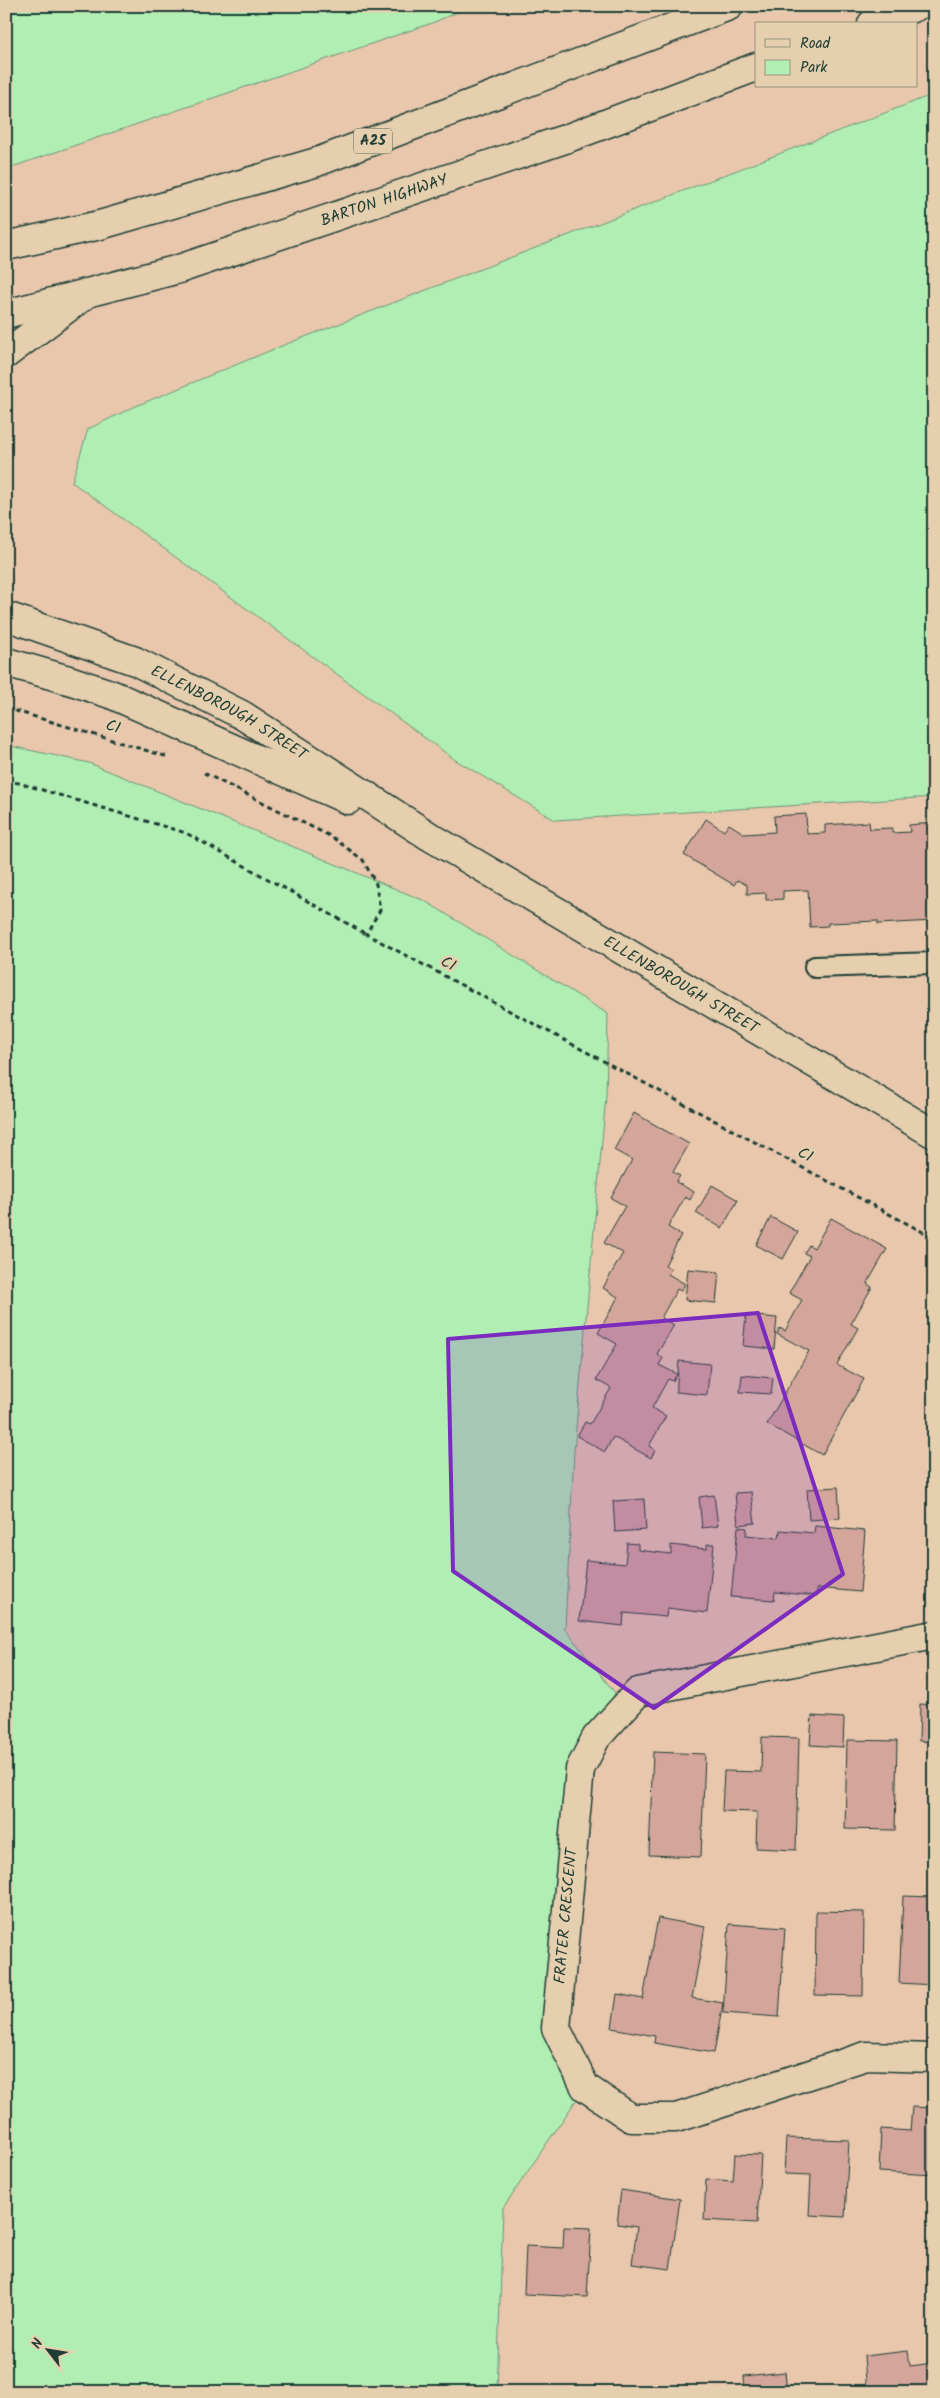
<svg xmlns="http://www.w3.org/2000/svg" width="940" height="2398" viewBox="0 0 940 2398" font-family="Kalam,sans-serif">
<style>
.green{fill:#b1eeb4;stroke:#689674}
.building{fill:#d4a59a;stroke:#1f3d34}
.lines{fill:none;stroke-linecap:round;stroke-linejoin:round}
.lane-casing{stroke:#1f3d34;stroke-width:24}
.street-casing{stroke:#1f3d34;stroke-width:31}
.secondary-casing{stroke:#1f3d34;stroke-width:31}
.highway-casing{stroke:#1f3d34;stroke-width:31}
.path{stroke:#1f3d34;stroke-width:3;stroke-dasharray:5 4;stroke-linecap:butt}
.lane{stroke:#e6cfaf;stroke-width:20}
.street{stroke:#e6cfaf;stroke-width:28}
.secondary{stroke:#e6cfaf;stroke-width:28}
.highway{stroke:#e6cfaf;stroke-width:28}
.marked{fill:#7b2cbf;fill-opacity:0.2;stroke:#7b2cbf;stroke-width:4;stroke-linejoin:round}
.labels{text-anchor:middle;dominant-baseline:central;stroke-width:5;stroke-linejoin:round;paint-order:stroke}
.shield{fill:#e6cfaf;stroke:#5b6959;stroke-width:1}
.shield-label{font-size:15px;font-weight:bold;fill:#1f3d34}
.street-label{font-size:16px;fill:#1f3d34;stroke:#e6cfaf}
</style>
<rect width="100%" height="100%" fill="#e8c7ad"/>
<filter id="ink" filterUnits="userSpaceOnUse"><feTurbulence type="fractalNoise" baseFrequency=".02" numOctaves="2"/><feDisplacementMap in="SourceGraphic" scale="10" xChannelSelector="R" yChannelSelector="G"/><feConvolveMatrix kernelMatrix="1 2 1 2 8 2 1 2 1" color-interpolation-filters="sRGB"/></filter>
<g filter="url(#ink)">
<!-- green -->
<path class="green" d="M6,6H472L432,23L6,169Z
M934,94V797L555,820L454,759L72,482L88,429L136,406L279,347Z
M6,745L89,763L425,901L608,1014L606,1096L574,1451L565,1629L615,1693L580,1769L556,2028L585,2087L503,2208L497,2392H6Z"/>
<!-- building -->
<path class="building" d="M806,814L807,834L825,833V825L869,822L870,829L892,828V833L910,832L909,825L934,823V921L878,924V921L828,923V926L810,927L808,890L783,891V899L766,900V893L747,894V885L737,880L734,885L684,855L706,819L724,831L729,824L745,834L775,832L774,816Z
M634,1113L689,1144L673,1172L680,1176L676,1182L694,1192L690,1200L685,1197L668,1227L681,1235L665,1265L671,1269L668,1274L685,1284L681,1291L677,1289L661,1318L674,1325L657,1354L663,1358L659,1365L677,1374L673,1381L668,1379L652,1408L666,1416L649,1446L655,1450L651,1458L613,1437L605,1452L577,1436L585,1422L590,1424L611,1388L596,1380L617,1344L598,1333L618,1297L603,1288L623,1253L604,1243L625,1206L611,1198L632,1160L614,1150Z
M712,1185L738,1200L722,1228L696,1213Z
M771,1217L798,1232L783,1259L756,1245Z
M831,1218L887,1249L867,1284L872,1287L851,1324L858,1328L837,1365L864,1379L822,1455L767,1424L809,1351L777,1334L780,1328L785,1331L802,1300L789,1293L810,1256L804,1253L809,1245L814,1248Z
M688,1269L719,1272L716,1303L685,1300Z
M746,1315L777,1318L774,1349L743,1346Z
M679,1361L710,1364L707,1395L676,1392Z
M742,1375L773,1378L771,1394L740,1392Z
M838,1487L840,1518L809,1520L807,1489Z
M751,1492L755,1523L738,1525L735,1493Z
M714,1495L718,1526L702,1528L699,1497Z
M644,1499L646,1530L615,1532L613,1501Z
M815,1526L865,1531L860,1592L817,1588V1596L775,1592L774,1600L731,1597L738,1527L747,1528L746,1535L779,1538L780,1530L814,1533Z
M627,1543L638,1544V1550L671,1554V1545L707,1549V1544H714L707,1613L667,1608L666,1617L624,1613L623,1626L579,1621L586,1560L625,1564Z
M920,1704L934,1705V1742L919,1741Z
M812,1716L844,1718L843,1747L810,1745Z
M762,1737L799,1738L796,1850L756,1848L757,1812L722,1811L724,1771L761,1772Z
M847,1740L897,1741L895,1830L845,1829Z
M653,1752L705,1754L701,1857L649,1855Z
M903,1896L934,1897V1985L899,1983Z
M816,1911L864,1912L863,1996L815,1995Z
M658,1918L705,1927L692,1998L723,2003L714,2053L654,2043L655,2036L612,2028L617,1994L643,1999Z
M729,1924L785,1928L779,2017L723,2013Z
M912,2107L934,2108V2175L879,2172L881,2129L910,2131Z
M786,2138L849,2140L845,2217L809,2215L811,2175L784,2174Z
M735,2154L761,2155L757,2223L704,2220L706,2179L733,2181Z
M621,2190L680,2199L670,2269L632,2264L637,2227L617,2224Z
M564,2227L591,2228L587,2297L524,2294L526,2246L563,2248Z
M908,2351L910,2366L934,2363V2392H867L864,2356Z
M785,2372L787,2392H745L744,2376Z"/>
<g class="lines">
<defs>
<path id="lane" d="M815,967L934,963"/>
<path id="street" d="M934,1635L638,1692L596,1738L580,1769L556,2028L585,2087L631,2118H676L866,2056L934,2058"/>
<g id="secondary">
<path d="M6,354L86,294"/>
<path id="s1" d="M6,616L135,661L242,715L429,836L934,1134"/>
<path d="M6,662L72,681L113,695L348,800"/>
</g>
<g id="highway">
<path d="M872,24L917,6"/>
<path d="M6,246L100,225L317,162L729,6"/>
<path id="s2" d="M6,314L179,269L568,138L756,67"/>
</g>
</defs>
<!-- lane casing -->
<use href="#lane" class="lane-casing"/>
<!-- street casing -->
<use href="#street" class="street-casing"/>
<!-- secondary casing -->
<use href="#secondary" class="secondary-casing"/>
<!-- highway casing -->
<use href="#highway" class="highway-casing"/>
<!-- path -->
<path class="path" d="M6,708L168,757
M204,773L332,837L363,860L376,884L380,910L366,934L934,1238
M6,781L19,783L186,833L366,934"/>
<!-- lane -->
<use href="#lane" class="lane"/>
<!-- street -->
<use href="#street" class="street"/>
<!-- secondary -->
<use href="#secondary" class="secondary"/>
<!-- highway -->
<use href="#highway" class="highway"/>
</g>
</g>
<!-- marked area -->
<path class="marked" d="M758,1313L843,1574L654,1708L453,1571L448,1339Z"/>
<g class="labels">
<!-- shield labels -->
<rect class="shield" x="354" y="128.5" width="38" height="25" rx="4"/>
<g class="shield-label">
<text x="373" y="141">A25</text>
</g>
<!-- street labels -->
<g class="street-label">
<text stroke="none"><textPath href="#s2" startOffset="395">BARTON HIGHWAY</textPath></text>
<text stroke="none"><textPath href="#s1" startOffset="244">ELLENBOROUGH STREET</textPath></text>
<text transform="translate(113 727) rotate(17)">C1</text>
<text transform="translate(448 964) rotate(28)">C1</text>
<text stroke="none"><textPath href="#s1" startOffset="772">ELLENBOROUGH STREET</textPath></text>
<text transform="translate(805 1155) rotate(28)">C1</text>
<text transform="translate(566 1916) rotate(-85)">FRATER CRESCENT</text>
</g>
</g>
<!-- margin -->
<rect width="940" height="2398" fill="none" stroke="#e6cfaf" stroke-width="25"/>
<rect x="12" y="12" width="915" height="2373" fill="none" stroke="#1f3d34" stroke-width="2" filter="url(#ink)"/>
<!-- legend -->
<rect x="755" y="22" width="162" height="65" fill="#e6cfaf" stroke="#96957e"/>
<rect x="765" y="39" width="25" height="8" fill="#e6cfaf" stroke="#96957e"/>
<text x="800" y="48" font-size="15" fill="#1f3d34">Road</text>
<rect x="765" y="60" width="25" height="15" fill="#b1eeb4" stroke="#96957e"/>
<text x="800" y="72" font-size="15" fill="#1f3d34">Park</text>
<!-- north arrow -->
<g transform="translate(48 2350) rotate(301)" stroke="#e6cfaf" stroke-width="4" paint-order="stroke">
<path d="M0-4L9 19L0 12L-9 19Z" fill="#1f3d34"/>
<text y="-8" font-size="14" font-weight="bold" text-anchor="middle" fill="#1f3d34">N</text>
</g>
</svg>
